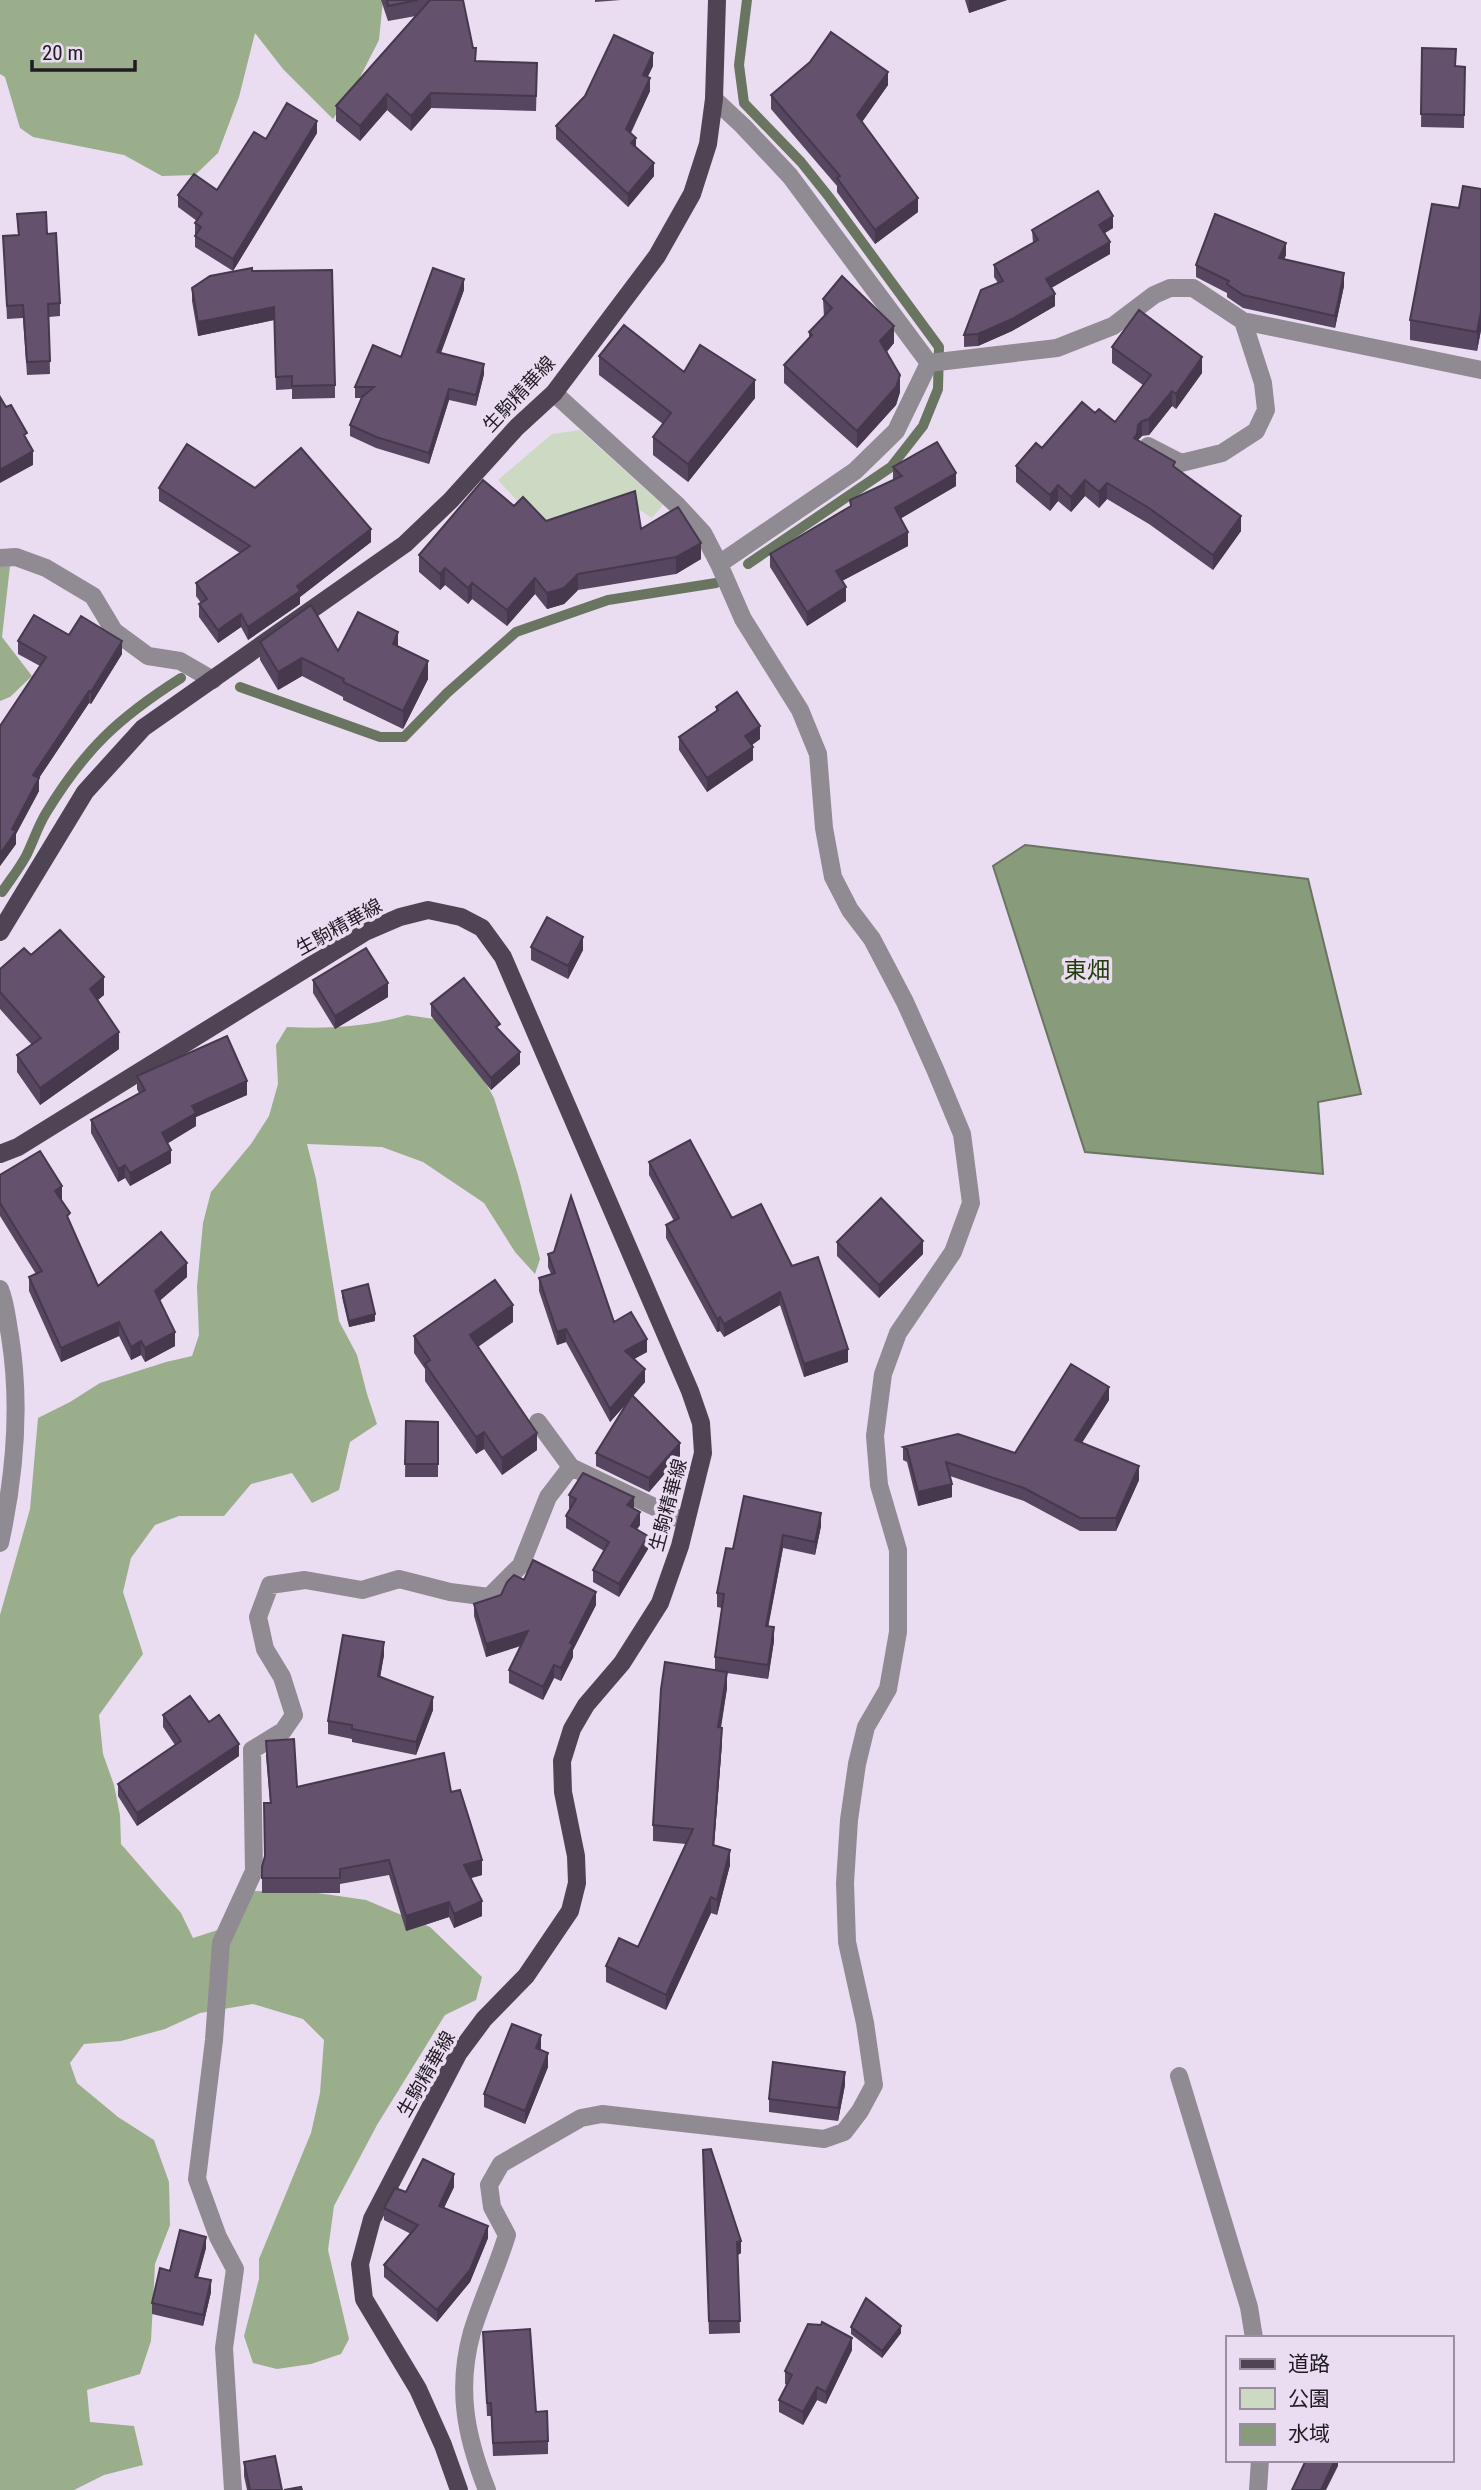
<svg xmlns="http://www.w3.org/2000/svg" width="1481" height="2490" viewBox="0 0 1481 2490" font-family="'Roboto Condensed','Noto Sans JP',sans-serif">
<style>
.green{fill:#ccdac4}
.forest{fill:#9aae8c}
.water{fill:#889c7b;stroke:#697560;stroke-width:2}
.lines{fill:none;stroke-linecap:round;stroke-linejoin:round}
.stream{stroke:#697560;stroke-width:10}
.minor{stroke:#908a93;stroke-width:18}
.major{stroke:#4e4453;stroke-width:18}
.wall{fill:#56465f}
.shaded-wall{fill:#46394d}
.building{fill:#64516e;stroke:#46394d;stroke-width:2}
.labels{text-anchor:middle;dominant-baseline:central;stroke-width:7;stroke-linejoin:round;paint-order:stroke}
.street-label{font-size:19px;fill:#201b22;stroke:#eadcf1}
.quarter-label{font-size:23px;fill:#223c0a;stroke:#eadcf1}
</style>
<rect width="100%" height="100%" fill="#eadcf1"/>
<!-- green -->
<path class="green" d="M580,430L663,505L652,518L632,505L556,543L498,480L552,434Z"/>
<!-- forest -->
<path class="forest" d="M0,0H383L379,40L354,89L333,119L283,69L255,33L239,97L218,153L195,175L162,176L124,155L33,137L20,128L5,77L0,74Z
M10,566L2,637L32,676L10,697L0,701V567Z
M407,1015L434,1019L447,1036L476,1065L494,1098L518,1175L540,1259L535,1274L515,1252L484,1203L423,1162L382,1147L307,1144L316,1179L339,1321L357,1355L367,1394L377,1424L350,1442L339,1490L312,1503L292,1473L251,1484L224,1516H179L155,1525L131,1558L123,1592L143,1654L99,1715L103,1754L114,1785L120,1815L121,1844L181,1913L193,1938L230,1926L248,1891L311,1892L366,1900L430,1927L482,1977L476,2000L445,2015L377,2125L334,2206L328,2250L349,2339L341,2354L311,2364L277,2369L253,2363L244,2336L259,2279V2259L311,2133L320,2093L324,2040L303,2019L253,2004L200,2013L165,2029L121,2041L84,2044L70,2063L77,2083L118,2117L154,2140L169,2182L170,2225L155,2264L151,2341L140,2374L87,2390L90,2422L134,2426L143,2465L104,2475L74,2490H0V1615L30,1509L38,1418L70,1402L100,1383L166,1362L192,1356L199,1335L197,1287L203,1223L211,1192L251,1144L269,1116L278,1084L276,1045L287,1027C329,1029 367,1027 407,1015Z"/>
<!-- water -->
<path class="water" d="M1025,845L1308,879L1361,1094L1318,1102L1323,1174L1085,1152L993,866Z"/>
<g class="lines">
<!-- stream -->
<path class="stream" d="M747,0L739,65L744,103L801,162L829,197L939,347L938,389L923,426L891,467L748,564
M240,687L380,737H404L447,693L516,632L608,600L716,583
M2,892C10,880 19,869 26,856C33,842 38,826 46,813C85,749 118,718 181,678"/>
<!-- minor -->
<path class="minor" d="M714,99L743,126L790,176L929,363
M929,363L1057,348L1113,326L1154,295L1170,288H1193L1243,321L1481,370
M554,393L678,506L703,533L719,564
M1148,446L1181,463L1222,453L1256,431L1266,410L1263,383L1243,321
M0,558L16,557L46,568L93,596L114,631L148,656L180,661L213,680
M0,1289C6,1304 7,1320 10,1336C21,1405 15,1475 0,1543
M538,1422L571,1467L686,1522
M1179,2076L1249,2307L1254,2338
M233,2490L224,2348L235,2269L218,2237L197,2179L214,2040L221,1943L254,1871L252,1750L283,1731L294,1715L282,1677L265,1649L258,1617L270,1585L305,1580L362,1590L399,1579L450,1592L489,1597L521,1565L548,1497L571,1467
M487,2490C466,2437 456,2389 472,2332C482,2299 497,2268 507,2235L492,2207L489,2185L501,2164L581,2118L602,2114L824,2139L844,2132L860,2111L874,2085L865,2023L847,1942L845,1883L849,1820L857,1764L866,1727L888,1689L898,1632V1550L879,1485L875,1436L883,1374L898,1333L953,1252L971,1203L962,1134L935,1069L905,1002L872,939L850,910L833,877L824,828L818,754L800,710L743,619L719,564L855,471L896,431L929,363
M1258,2490L1260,2460"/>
<!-- major -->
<path class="major" d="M0,932L85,792L143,728L405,544L451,500L517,427L554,393L657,256L692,194L708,144L714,99L717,0
M0,1154L18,1147L365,932L400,917L428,910L461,917L482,928L503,957L690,1391L701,1423L703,1453L680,1546L660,1603L622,1663L586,1705L572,1729L562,1761L563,1792L576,1856L577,1883L570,1911L526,1976L484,2019L458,2054L372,2219L360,2264L364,2299L418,2389L443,2445L459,2490"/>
</g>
<!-- wall -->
<path class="wall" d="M381,0H463L476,61L537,78L536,111L431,108L411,131L387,110L360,141L336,121V106L416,16L388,21Z
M595,0H621L595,2Z
M965,0H1007L969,13Z
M1422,48L1456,66L1465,67L1464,128L1421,127Z
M653,66L647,77L650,91L631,133L636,147L654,176L628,207L556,139V126Z
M888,85L862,122L918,212L875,244L837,192V186L771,109V95Z
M317,133L233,271L195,247V223L197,221L178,207V195L217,190L266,139Z
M1481,189V330L1477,351L1410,340V320L1459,208Z
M17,214L47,234L60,303V316L49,317L50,374L27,375L23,318L7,319L3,236L18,235Z
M1113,228L1104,233L1110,254L1051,288L1055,306L1012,331L978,346L964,347V335L998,283L994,277V265L1033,243L1032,230Z
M1286,255L1284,260L1344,286L1335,328L1243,308L1227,297V293L1196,277V265Z
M252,271L335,385V398L292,399V389L276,390L274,320L198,336L192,301V288Z
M464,290L441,353L484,374L476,406L449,400L429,464L376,448L350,436V425L362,398H355V387L401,357Z
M823,299L894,343L887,352L900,392L896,405L857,448L784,383V365L809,338V332L824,317Z
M1112,347L1202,373L1176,409L1172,406L1149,435L1142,436L1138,440L1175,468L1241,531L1213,570L1149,524L1107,499L1099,508L1085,496L1071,512L1058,501L1050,511L1016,482V466L1095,413L1115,422L1143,385L1112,363Z
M599,356L684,372L755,398L688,482L653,455V437L663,424L599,375Z
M893,467L956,486L901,518L908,546L842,581L846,601L807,626L770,567V554L850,507V500L893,480Z
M159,488H255L371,542L300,597V604L248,640L241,627L218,643L199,617V604L201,603L196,596V583L240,553L159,501Z
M514,506L546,521L641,529L701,559L676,574L578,590L564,604L547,609L535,594L507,626L472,599L468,604L445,585L440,590L419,572V555Z
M69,635L122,654L91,704L89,703L39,778V791L16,834V844L0,866V726L40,666L18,654V641Z
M260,642L338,651L398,646L428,679L403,729L343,700V697L302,676L278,690L260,660Z
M716,707L760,739L752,745L753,760L707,792L679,750V737L716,711Z
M531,947L583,950L568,979L531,960Z
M31,955L104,995L98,1000L119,1049L40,1105L17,1072V1055L32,1045L0,1009V969Z
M313,980L388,997L335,1029L313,993Z
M431,1004L500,1030L520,1064L491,1090L431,1016Z
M137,1076L247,1095L196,1117V1126L167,1143L171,1163L130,1186L125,1178L118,1182L91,1133V1120L139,1093L137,1089Z
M649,1162L732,1218L792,1266L848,1362L804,1377L780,1305L724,1337L720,1331L717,1332L666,1238V1225L674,1221L649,1175Z
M0,1175L62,1200L70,1223L98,1286L187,1277L159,1301L175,1346L145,1362L141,1355L131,1360L119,1336L61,1362L29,1291V1277L36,1274L0,1216Z
M837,1242L923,1254L879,1298L837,1256Z
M548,1254L614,1322L647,1352L634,1359L645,1382L633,1396L680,1456L649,1492L596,1466V1453L628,1402L610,1422L566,1342L557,1345L539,1291V1278L551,1274L548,1267Z
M342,1291L375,1321L349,1327L342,1297Z
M513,1322L478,1347L537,1450L502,1475L484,1449L476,1454L425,1381V1369L414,1353V1336Z
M1109,1400L1082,1443L1139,1480L1116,1531H1080L1024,1501L950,1476L952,1497L918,1506L907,1462L903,1460V1447L1015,1453Z
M406,1421L438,1422V1477H405Z
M569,1495L634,1509L640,1525L637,1529L648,1549L619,1597L593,1582V1570L604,1551L566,1528V1516L570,1509L569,1508Z
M744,1496L821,1526L815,1555L783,1548L768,1626L774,1641L768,1679L727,1673V1688L721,1728L722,1743L714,1845L730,1865L717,1915L711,1913L666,2010L606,1982V1966L638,1947L686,1844L653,1841V1825L715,1670V1657L722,1608L717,1607V1593L733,1549Z
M524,1580L596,1605L573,1650V1657L561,1681L554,1678L543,1700L509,1683V1670L521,1646L486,1657L474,1616V1604L501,1595Z
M384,1655L380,1677L433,1710L416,1755L352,1742V1739L328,1734V1721Z
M163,1715L209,1722L239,1756L137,1826L118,1796V1784L175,1745L163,1727Z
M266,1741L297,1787L451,1792L482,1875L471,1878L482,1916L454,1928L449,1917L406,1931L389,1875L340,1884V1893H262V1867L265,1857L270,1803L266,1756Z
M541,2049L540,2050L548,2067L525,2124L484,2107V2094Z
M845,2085L838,2121L769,2112V2099Z
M703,2163L741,2253L738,2255L740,2333L709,2334Z
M454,2187L444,2208L488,2238L470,2282L437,2322L384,2277V2265L411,2234L384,2220V2208L406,2192Z
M206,2248L198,2277L211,2292L203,2326L152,2314V2303L170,2271Z
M851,2327L901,2333L882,2358L851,2334Z
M483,2332L536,2412L548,2441V2454L493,2456L491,2416H487Z
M852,2350L826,2404L817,2400L803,2425L779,2412V2400L787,2385L785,2384V2371Z
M244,2462L282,2490H247L244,2476Z"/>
<!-- shaded-wall -->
<path class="shaded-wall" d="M969,0H1007L969,13Z
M653,53V66L643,87V75Z
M888,72V85L857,129V115Z
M650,78V91L626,142V129Z
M431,93V108L411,131V116Z
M387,94V110L360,141V126Z
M317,121V133L233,271V259Z
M636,138V151L631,143Z
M654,163V176L628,207V194Z
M918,198V212L875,244V230Z
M1113,216V228L1099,237V225Z
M1110,242V254L1046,291V279Z
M1286,243V255L1279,271V258Z
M1344,273V286L1335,328V316Z
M464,279V290L437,363V352Z
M1055,294V306L1012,331L978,346V334Z
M274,307V320L198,336V322Z
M1481,311V330L1477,351V332Z
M894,326V343L880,358V341Z
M1202,357V373L1176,409V394Z
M484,364V374L476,406V395Z
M900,375V392L896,405L857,448V431Z
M755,380V398L688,482V464Z
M449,389V400L429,464V453Z
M1172,391V406L1149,435V419Z
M1142,421V436L1138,440L1134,438L1138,425Z
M33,451V465L0,483V470Z
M956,473V486L895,522V508Z
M1085,480V496L1071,512V497Z
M1107,483V499L1099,508V492Z
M1058,485V501L1050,511V495Z
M1241,516V531L1213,570V555Z
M371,529V542L300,597V604L248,640V627L297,586Z
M908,532V546L836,584V571Z
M701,543V559L676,574V557Z
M445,568V585L440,590V574Z
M578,574V590L564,604L547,609V593Z
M535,578V594L507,626V610Z
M472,583V599L468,604V588Z
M846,587V601L807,626V612Z
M241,614V627L218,643V630Z
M398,632V650L393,644Z
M122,641V654L91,704V692Z
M302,658V676L278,690V672Z
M428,661V679L403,729V711Z
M89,691V703L33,787V775Z
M760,726V739L745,750V736Z
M753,747V760L707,792V778Z
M39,778V791L16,834V844L0,866V854L12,829Z
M583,937V950L568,979V966Z
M104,977V995L90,1006V989Z
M388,983V997L335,1029V1016Z
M119,1032V1049L40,1105V1088Z
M520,1052V1064L491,1090V1078Z
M247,1081V1095L196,1117V1126L162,1147V1133L192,1106Z
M171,1150V1163L130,1186V1173Z
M125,1165V1178L118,1182V1169Z
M62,1186V1200L55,1204V1191Z
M923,1241V1254L879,1298V1285Z
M187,1263V1277L155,1305V1291Z
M780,1292V1305L724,1337V1324Z
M513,1305V1322L470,1352V1335Z
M375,1314V1321L349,1327V1321Z
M720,1317V1331L717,1332V1319Z
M119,1322V1336L61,1362V1348Z
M566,1329V1342L557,1345V1332Z
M175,1332V1346L145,1362V1348Z
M647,1339V1352L625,1364V1351Z
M141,1341V1355L131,1360V1347Z
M848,1349V1362L804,1377V1364Z
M645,1369V1382L610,1422V1409Z
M1109,1387V1400L1075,1453V1440Z
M484,1432V1449L476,1454V1437Z
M537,1433V1450L502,1475V1458Z
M680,1443V1456L649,1492V1478Z
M1139,1466V1480L1116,1531V1518Z
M952,1484V1497L918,1506V1492Z
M634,1497V1510L627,1505Z
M640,1512V1525L631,1538V1526Z
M821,1513V1526L815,1555V1542Z
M783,1535V1548L766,1639V1626Z
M648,1536V1549L619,1597V1584Z
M596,1592V1605L573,1650V1657L561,1681V1668L570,1643Z
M774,1627V1641L768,1679V1665Z
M528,1631V1643L486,1657V1644Z
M384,1642V1655L378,1689V1676Z
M554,1665V1678L543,1700V1687Z
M727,1672V1688L718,1743V1727Z
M433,1697V1710L416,1755V1742Z
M722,1728V1743L713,1860V1845Z
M239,1744V1756L137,1826V1813Z
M730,1850V1865L717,1915V1900Z
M482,1860V1875L464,1880V1865Z
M711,1897V1913L666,2010V1995Z
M482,1901V1916L454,1928V1914Z
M449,1902V1917L406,1931V1916Z
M541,2035V2049L536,2062V2048Z
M548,2053V2067L525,2124V2111Z
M845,2072V2085L838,2121V2108Z
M454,2174V2187L439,2218V2206Z
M488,2226V2238L470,2282L437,2322V2310Z
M206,2237V2248L195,2288V2277Z
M741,2241V2253L737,2255V2242Z
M211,2280V2292L203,2326V2315Z
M901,2326V2333L882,2358V2351Z
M852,2338V2350L826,2404V2392Z
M817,2387V2400L803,2425V2412Z
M1335,2460H1338V2466L1326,2490H1321Z"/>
<!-- building -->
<path class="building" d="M387,0H418L388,6Z
M430,0H463L473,48H476L475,61L537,63L536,96L431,93L411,116L387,94L360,126L336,106Z
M831,32L888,72L857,115L918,198L875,230L837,178L840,176L771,95L810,62Z
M614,35L653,53L643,75L650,78L626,129L636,138L631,143L654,163L628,194L556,126L585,96Z
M1422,48L1456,49L1455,66L1465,67L1464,115L1421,114Z
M287,103L317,121L233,259L195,236L201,227L195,223L202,213L178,195L194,174L217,190L254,132L266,139Z
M1463,186L1481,189V311L1477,332L1410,320L1432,204L1459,208Z
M1098,191L1113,216L1099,225L1110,242L1046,279L1055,294L1012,319L978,334L964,335L981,290L1003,281L994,265L1038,240L1032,230Z
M46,212L47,234L56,233L60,303L48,304L50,361L27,362L23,305L7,306L3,236L19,235L17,214Z
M1215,214L1286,243L1279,258L1344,273L1335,316L1243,295L1227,284L1229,281L1196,265Z
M252,268V271L332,270L335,385L292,386V376L276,377L274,307L198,322L192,288L210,276Z
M433,268L464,279L437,352L484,364L476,395L449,389L429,453L376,437L350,425L362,397L374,387H355L373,345L401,357Z
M842,276L894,326L880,341L900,375L896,387L857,431L784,365L812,335L809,332L832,308L823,299Z
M1139,310L1202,357L1176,394L1172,391L1149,419L1142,421L1138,425L1137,434L1134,438L1175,462L1173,466L1241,516L1213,555L1149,508L1107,483L1099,492L1085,480L1071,497L1058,485L1050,495L1016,466L1036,443L1042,448L1082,402L1095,413L1099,409L1115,422L1151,375L1112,347Z
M624,325L684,372L700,345L755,380L688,464L653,437L671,413L599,356Z
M0,397L6,407L11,405L27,433L24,435L33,451L0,470Z
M937,442L956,473L895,508L908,532L836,571L846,587L807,612L770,554L851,506L850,500L902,476L893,467Z
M187,444L255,488L301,448L371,529L297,586L300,591L248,627L241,614L218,630L199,604L207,599L196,583L250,546L159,488Z
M483,480L514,506L523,497L546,521L635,491L641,529L678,507L701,543L676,557L578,574L564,588L547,593L535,578L507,610L472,583L468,588L445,568L440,574L419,555Z
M311,605L338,651L358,612L398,632L393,644L428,661L403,711L343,682L344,679L302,658L278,672L260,642Z
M34,615L69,635L81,616L122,641L91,692L89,691L33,775L39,778L12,829L16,831L0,854V726L46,657L18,641Z
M737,692L760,726L745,736L753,747L707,778L679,737L718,710L716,707Z
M547,917L583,937L568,966L531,947Z
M60,930L104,977L90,989L119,1032L40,1088L17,1055L41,1038L0,992V969L24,948L31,955Z
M366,948L388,983L335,1016L313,980Z
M464,978L500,1024L496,1027L520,1052L491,1078L431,1004Z
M227,1036L247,1081L192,1106L196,1113L162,1133L171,1150L130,1173L125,1165L118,1169L91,1120L145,1090L137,1076Z
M690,1140L732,1218L761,1204L792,1266L818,1257L848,1349L804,1364L780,1292L724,1324L720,1317L717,1319L666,1225L679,1218L649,1162Z
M40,1151L62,1186L55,1191L70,1213L67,1216L98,1286L161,1232L187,1263L155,1291L175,1332L145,1348L141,1341L131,1347L119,1322L61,1348L29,1277L42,1271L0,1203V1175Z
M571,1196L614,1322L631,1312L647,1339L625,1351L645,1369L610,1409L566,1329L557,1332L539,1278L555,1273L548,1254L554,1252Z
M881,1198L923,1241L879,1285L837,1242Z
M495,1280L513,1305L470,1335L537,1433L502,1458L484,1432L476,1437L425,1364L430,1360L414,1336Z
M368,1284L375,1314L349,1321L342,1291Z
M1071,1364L1109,1387L1075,1440L1139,1466L1116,1518H1080L1024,1488L946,1462L952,1484L918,1492L907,1449L903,1447L958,1434L1015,1453Z
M632,1395L680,1443L649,1478L596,1453Z
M406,1421L438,1422V1464H405Z
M583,1473L634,1497L627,1505L640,1512L631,1526L648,1536L619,1584L593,1570L609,1542L566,1516L576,1499L569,1495Z
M744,1496L821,1513L815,1542L783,1535L766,1626L774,1627L768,1665L715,1657L724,1594L717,1593L726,1548L733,1549Z
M533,1560L596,1592L570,1643L573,1644L561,1668L554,1665L543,1687L509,1670L528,1631L486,1644L474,1604L501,1595L507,1582L514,1575L524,1580Z
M343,1635L384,1642L378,1676L433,1697L416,1742L352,1729V1725L328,1721Z
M665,1662L727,1672L718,1727L722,1728L713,1845L730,1850L717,1900L711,1897L666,1995L606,1966L619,1938L638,1947L693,1829L653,1825L661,1689Z
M190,1696L209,1722L219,1715L239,1744L137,1813L118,1784L181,1741L163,1715Z
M294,1739L297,1787L444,1753L451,1792L460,1790L482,1860L464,1865L482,1901L454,1914L449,1902L406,1916L389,1860L340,1869V1878H262V1867L265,1856L264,1803H271L266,1741Z
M512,2024L541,2035L536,2048L548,2053L525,2111L484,2094Z
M773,2062L845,2072L838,2108L769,2099Z
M711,2149L741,2241L737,2242L740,2321H709L703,2150Z
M423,2159L454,2174L439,2206L488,2226L470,2270L437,2310L384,2265L418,2225L384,2208L395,2188L406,2192Z
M180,2230L206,2237L195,2277L211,2280L203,2315L152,2303L160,2268L170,2271Z
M866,2298L901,2326L882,2351L851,2327Z
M822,2322L852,2338L826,2392L817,2387L803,2412L779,2400L792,2375L785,2371L808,2324L821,2325Z
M530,2329L536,2412L547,2411L548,2441L493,2443L491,2403H487L483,2332Z
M275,2456L282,2490H250L244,2462Z
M1306,2460H1335L1321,2490H1292Z
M301,2487L302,2490H284Z"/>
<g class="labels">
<!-- street labels -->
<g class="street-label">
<text transform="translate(519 394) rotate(-47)">生駒精華線</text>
<text transform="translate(339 927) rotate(-29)">生駒精華線</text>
<text transform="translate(668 1505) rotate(-75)">生駒精華線</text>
<text transform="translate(426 2074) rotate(-60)">生駒精華線</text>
</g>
<!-- quarter labels -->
<g class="quarter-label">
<text x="1087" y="970">東畑</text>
</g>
</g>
<!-- legend -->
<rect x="1226" y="2336" width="228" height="126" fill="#eadcf1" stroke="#998f9e" stroke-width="2"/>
<rect x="1240" y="2359" width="35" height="10" fill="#4e4453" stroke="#998f9e" stroke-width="2"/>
<text x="1288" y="2371" font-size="21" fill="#201b22">道路</text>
<rect x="1240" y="2388" width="35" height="21" fill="#ccdac4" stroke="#998f9e" stroke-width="2"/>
<text x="1288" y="2406" font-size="21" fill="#201b22">公園</text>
<rect x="1240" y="2424" width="35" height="21" fill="#889c7b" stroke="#998f9e" stroke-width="2"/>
<text x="1288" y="2441" font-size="21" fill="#201b22">水域</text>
<!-- scale -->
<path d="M32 60v10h103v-10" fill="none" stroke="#201b22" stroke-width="3.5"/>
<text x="42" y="60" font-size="21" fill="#201b22" stroke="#eadcf1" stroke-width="5" paint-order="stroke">20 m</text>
</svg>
